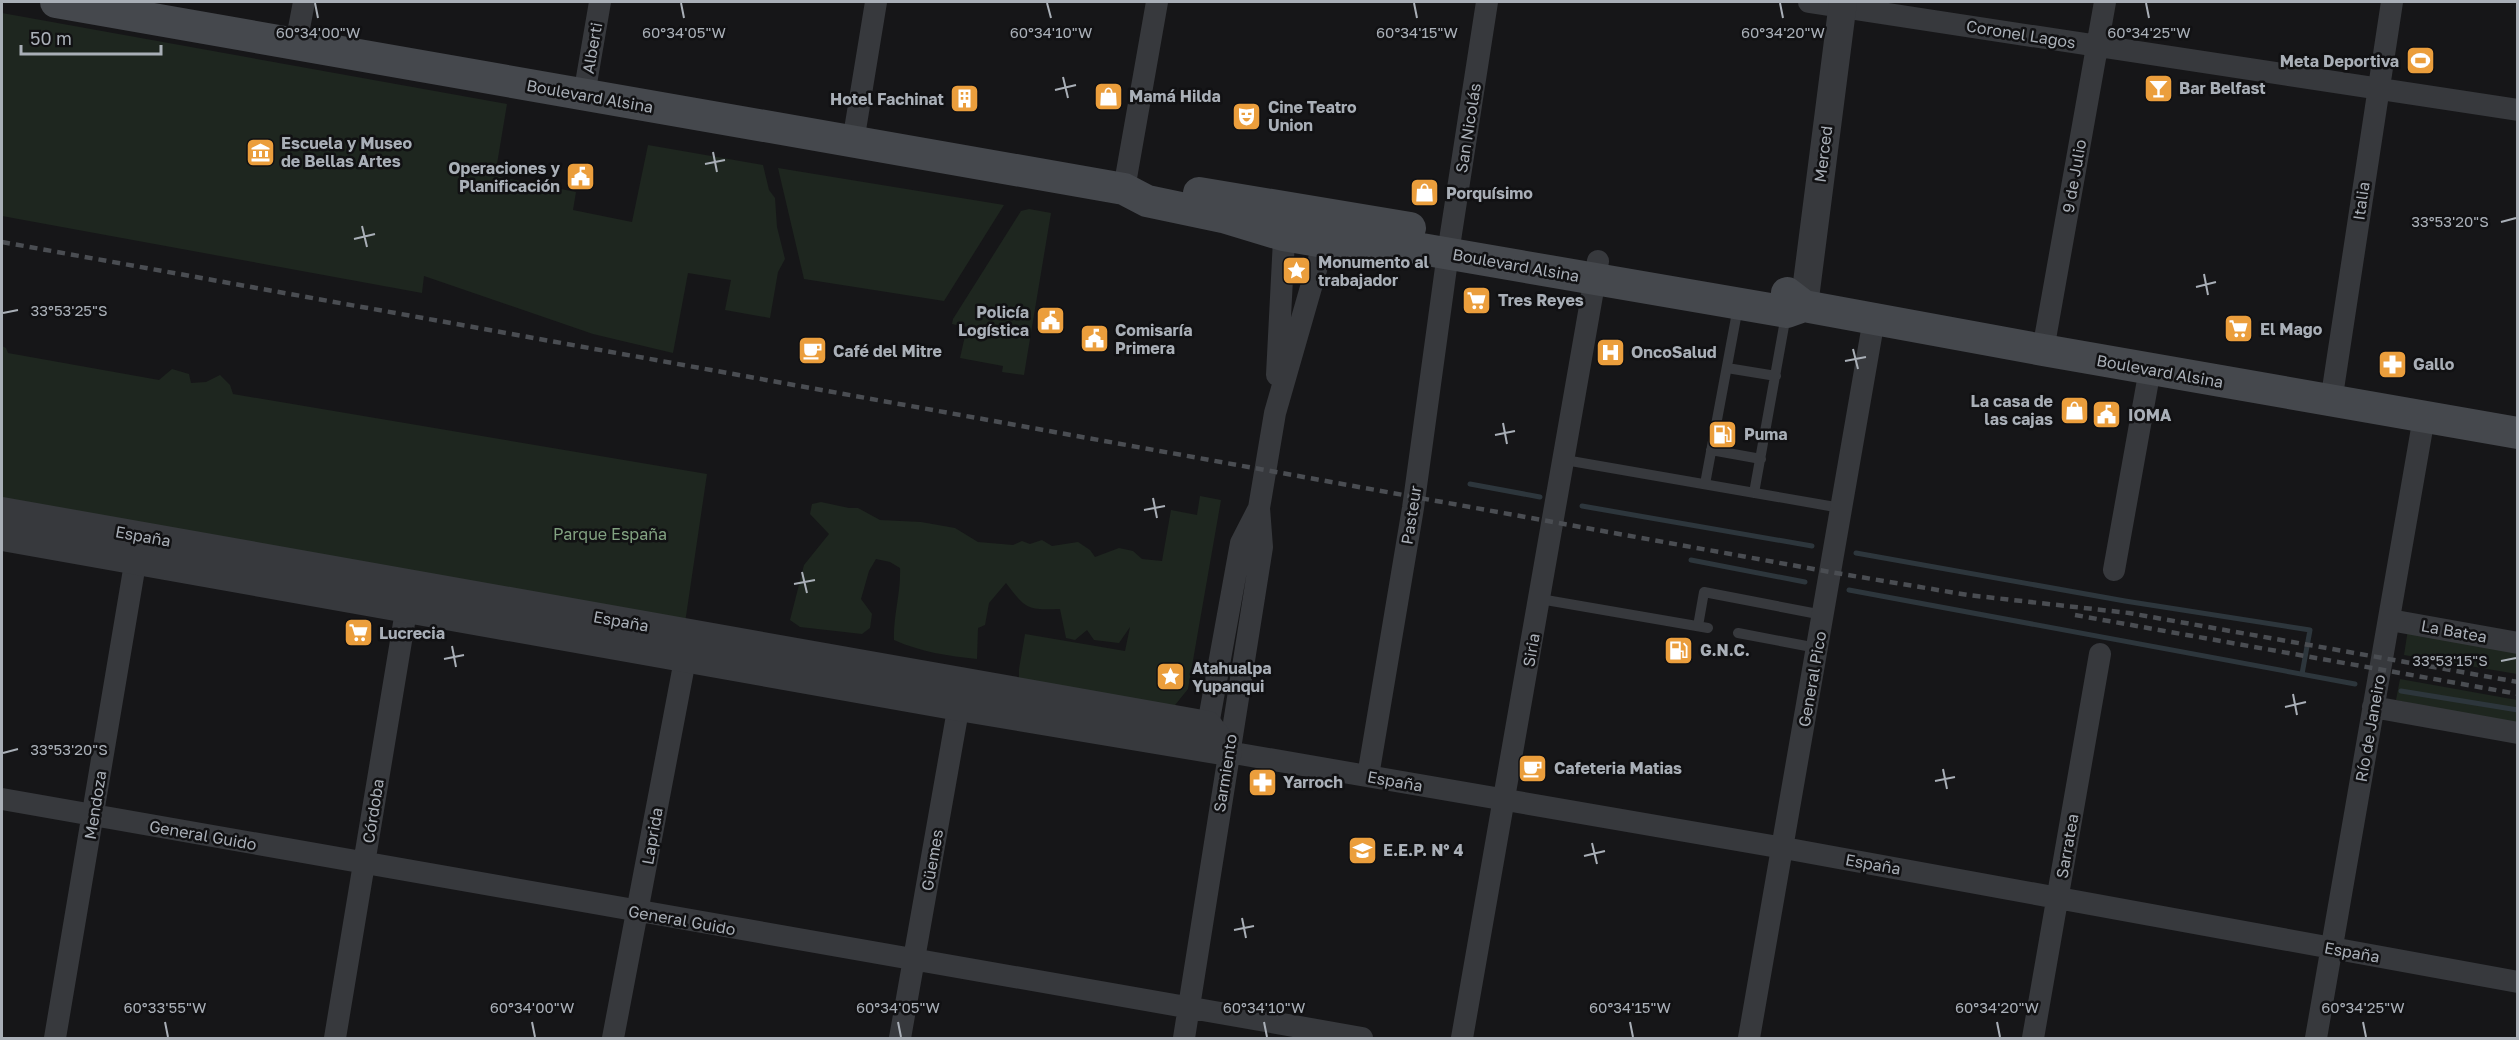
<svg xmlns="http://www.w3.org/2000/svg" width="2519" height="1040" viewBox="0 0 2519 1040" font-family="'Golos Text',sans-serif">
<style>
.green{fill:#1e261f}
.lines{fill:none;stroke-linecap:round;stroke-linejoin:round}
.stream{stroke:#2d363c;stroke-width:5}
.service{stroke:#37393d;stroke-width:10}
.minor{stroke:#37393d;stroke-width:22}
.tertiary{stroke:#37393d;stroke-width:28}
.secondary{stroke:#45484d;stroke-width:32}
.rail{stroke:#4a4d52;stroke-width:4.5;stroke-dasharray:8 6;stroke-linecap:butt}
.ticks{fill:none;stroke:#a9afb7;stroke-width:2}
.labels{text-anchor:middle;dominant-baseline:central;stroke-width:5;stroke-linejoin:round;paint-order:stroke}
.street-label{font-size:16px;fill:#a9afb7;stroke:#111113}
.poi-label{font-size:16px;font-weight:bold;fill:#a9afb7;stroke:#111113;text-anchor:start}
.park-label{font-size:16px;fill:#82a281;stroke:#111113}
.ticks-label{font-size:15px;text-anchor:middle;fill:#a9afb7;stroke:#111113;stroke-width:5;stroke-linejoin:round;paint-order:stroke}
</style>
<rect width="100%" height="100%" fill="#161618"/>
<!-- green -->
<path class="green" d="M2,13L507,104L495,176L576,192L573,210L632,222L648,145L763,165L769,190L775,198L777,227L785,259L778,272L770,318L725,310L731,280L688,273L673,353L593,334L424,276L422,293L2,216Z
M778,168L1004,205L944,301L804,279Z
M1029,209L1051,213L1024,375L1002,372L1003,366L960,358L967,327L952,324L953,319L1021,211Z
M2,346L6,348L8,353L159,380L172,369L189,374L191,383L206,382L220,375L230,385L233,394L707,474L685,623L2,504Z
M1200,496L1221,500L1188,689L1171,710L1019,683V669L1025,634L1125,651L1130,627L1119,643L1094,640L1087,630L1075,640L1066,638L1060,609C1027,610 1026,609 1006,583L989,603L985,625L978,628L977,659C948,656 921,652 894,640C893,616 901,593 900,568L890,562L876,559L869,571L861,599L872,614L870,628L862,634L800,627L790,620L804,565L829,534L810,514L812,504L821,502L849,508H858L880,520L921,522L955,528L978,542L1013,545L1022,541L1030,544L1042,540L1052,546L1078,542L1090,550L1095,557L1119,548L1133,551L1142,559L1162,561L1171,510L1197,515Z
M2408,629L2517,648V674L2404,655Z
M2400,679L2517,700V726L2396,700Z"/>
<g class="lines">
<!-- stream -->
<path class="stream" d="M1470,484L1540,497
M1582,506L1812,546
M1856,553L2125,601L2310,630L2302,674
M1691,560L1805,582
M1849,590L2355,684
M2401,691L2518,710"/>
<!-- service -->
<path class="service" d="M1727,368L1776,376
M1711,450L1761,459
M1565,460L1841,508
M1705,484L1738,307
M1754,493L1786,315
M1540,599L1708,628
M1698,626L1704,592L1823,615
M1738,633L1817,648"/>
<!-- minor -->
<path class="minor" d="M1809,2L2518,110
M296,44L304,2
M584,95L600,2
M853,142L876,2
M1124,189L1157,2
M2043,350L2105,2
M1277,375L1285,220
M2331,402L2392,2
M2114,570L2150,369
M2390,620L2518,643
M2373,707L2518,733
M1208,725L1241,543L1259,508
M1228,752L1784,848L2518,982
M1368,776L1413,508L1448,253L1487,2
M2,799L1362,1038
M55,1038L138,546
M335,1038L409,593
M613,1038L688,644
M900,1038L961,693
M1184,1038L1262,547L1259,508L1275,413L1324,242L1327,227
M1462,1038L1598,261
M1749,1038L1874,319
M2033,1038L2100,654
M2316,1038L2424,417"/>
<!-- tertiary -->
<path class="tertiary" d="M1804,306L1843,2
M2,511L1208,725L1228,752
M2,537L959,707L1228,752"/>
<!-- secondary -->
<path class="secondary" d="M56,2L1124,189L1147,201L1223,217L1283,235L1324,242H1381L1787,312L1804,306
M1199,193L1410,228
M1787,293L1804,306L2043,350L2518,433"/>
<!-- rail -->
<path class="rail" d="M2,242L1830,572L1968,595L2129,613L2518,682
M2075,615L2518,694"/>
</g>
<!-- ticks -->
<path class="ticks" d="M315,3L318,18M681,3L684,18M1047,3L1051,18M1414,3L1417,18M1780,3L1783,18M2146,3L2149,18M1063,77L1068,98M1055,90L1076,85M713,152L717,172M705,164L725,160M2501,222L2516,218M362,226L367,247M354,239L375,234M2204,274L2208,295M2196,287L2216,282M3,313L18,310M1853,349L1858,369M1845,361L1866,357M1503,423L1507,444M1495,435L1515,431M1153,498L1157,518M1144,510L1165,506M802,572L807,593M794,584L815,580M452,646L456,667M444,659L464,655M2501,661L2516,658M2293,694L2297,715M2285,707L2306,702M3,753L18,749M1943,769L1947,789M1935,781L1955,777M1592,843L1597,864M1584,856L1605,851M1242,918L1246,938M1234,930L1254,926M165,1022L168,1037M532,1022L535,1037M898,1022L901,1037M1264,1022L1267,1037M1630,1022L1633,1037M1997,1022L2000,1037M2363,1022L2366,1037"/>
<!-- icons -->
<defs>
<symbol id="stadium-square" viewBox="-11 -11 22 22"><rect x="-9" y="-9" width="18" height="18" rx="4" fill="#eb9e3c" stroke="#111113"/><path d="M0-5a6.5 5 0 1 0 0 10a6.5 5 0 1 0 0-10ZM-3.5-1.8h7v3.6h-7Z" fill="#fff"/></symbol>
<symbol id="bar-square" viewBox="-11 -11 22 22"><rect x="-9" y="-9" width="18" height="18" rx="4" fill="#eb9e3c" stroke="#111113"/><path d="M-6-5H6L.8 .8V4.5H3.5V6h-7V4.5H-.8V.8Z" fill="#fff"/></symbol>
<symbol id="shop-square" viewBox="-11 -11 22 22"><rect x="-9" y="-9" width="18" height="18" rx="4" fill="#eb9e3c" stroke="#111113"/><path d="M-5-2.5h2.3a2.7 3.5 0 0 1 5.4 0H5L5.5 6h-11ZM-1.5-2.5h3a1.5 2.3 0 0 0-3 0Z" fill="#fff"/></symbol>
<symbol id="building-square" viewBox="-11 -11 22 22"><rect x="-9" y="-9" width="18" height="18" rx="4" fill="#eb9e3c" stroke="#111113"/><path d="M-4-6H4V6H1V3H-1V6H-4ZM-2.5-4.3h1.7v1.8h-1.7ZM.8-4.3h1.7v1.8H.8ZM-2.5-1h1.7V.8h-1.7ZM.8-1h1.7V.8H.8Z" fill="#fff"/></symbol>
<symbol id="theatre-square" viewBox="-11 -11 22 22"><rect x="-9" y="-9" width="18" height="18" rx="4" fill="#eb9e3c" stroke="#111113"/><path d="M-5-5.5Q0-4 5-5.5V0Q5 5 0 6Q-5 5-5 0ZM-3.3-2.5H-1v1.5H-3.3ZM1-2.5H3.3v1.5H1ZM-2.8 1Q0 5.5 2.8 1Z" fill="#fff"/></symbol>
<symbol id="museum-square" viewBox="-11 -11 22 22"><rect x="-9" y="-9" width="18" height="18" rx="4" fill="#eb9e3c" stroke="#111113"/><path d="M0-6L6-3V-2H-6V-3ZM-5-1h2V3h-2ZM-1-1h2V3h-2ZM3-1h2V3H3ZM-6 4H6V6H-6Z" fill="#fff"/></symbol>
<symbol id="civic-square" viewBox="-11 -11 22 22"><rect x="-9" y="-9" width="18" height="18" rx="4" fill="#eb9e3c" stroke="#111113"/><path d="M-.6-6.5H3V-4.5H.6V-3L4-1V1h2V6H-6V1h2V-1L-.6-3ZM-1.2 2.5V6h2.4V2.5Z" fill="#fff"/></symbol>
<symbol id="sight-square" viewBox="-11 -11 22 22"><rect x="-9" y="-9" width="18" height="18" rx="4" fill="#eb9e3c" stroke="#111113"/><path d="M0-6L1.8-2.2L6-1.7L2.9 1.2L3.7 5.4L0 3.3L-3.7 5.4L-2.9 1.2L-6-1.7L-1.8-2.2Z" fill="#fff"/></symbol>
<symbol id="supermarket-square" viewBox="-11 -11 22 22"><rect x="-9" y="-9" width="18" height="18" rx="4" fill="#eb9e3c" stroke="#111113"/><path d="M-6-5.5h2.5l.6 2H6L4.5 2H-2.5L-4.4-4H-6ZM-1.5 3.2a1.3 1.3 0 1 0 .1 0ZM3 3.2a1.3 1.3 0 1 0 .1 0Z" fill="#fff"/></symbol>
<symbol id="cafe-square" viewBox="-11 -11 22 22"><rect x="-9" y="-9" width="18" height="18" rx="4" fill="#eb9e3c" stroke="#111113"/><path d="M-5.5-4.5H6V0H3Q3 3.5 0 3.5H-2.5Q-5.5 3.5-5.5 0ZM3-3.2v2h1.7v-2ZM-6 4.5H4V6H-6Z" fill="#fff"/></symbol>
<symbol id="hospital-square" viewBox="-11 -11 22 22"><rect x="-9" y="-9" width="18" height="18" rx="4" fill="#eb9e3c" stroke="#111113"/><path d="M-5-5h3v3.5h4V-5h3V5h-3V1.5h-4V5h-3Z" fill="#fff"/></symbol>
<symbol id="pharmacy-square" viewBox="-11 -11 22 22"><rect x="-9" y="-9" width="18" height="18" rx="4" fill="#eb9e3c" stroke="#111113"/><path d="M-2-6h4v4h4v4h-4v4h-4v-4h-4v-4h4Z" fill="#fff"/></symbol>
<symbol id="fuel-square" viewBox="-11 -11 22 22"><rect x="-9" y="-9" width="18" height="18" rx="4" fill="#eb9e3c" stroke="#111113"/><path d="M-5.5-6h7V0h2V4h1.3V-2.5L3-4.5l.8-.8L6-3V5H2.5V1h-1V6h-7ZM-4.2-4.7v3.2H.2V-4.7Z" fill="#fff"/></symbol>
<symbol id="school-square" viewBox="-11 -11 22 22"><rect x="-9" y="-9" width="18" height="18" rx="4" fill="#eb9e3c" stroke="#111113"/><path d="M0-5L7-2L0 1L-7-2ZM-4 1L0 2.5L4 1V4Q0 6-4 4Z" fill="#fff"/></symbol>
</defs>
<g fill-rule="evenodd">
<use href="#stadium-square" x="2404" y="44" width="33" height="33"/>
<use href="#bar-square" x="2142" y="72" width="33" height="33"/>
<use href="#shop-square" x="1092" y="80" width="33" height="33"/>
<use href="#building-square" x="948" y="82" width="33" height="33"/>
<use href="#theatre-square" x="1230" y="100" width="33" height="33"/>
<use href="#museum-square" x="244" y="136" width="33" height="33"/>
<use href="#civic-square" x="564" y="160" width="33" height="33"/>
<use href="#shop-square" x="1408" y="176" width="33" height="33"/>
<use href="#sight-square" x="1280" y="254" width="33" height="33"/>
<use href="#supermarket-square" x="1460" y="284" width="33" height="33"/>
<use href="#civic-square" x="1034" y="304" width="33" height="33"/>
<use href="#supermarket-square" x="2222" y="312" width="33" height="33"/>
<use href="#civic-square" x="1078" y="322" width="33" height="33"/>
<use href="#cafe-square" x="796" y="334" width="33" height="33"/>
<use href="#hospital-square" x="1594" y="336" width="33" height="33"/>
<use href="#pharmacy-square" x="2376" y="348" width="33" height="33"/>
<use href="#shop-square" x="2058" y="394" width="33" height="33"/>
<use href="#civic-square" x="2090" y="398" width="33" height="33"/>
<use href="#fuel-square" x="1706" y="418" width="33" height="33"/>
<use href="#supermarket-square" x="342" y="616" width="33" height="33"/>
<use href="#fuel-square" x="1662" y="634" width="33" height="33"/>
<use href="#sight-square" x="1154" y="660" width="33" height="33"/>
<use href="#cafe-square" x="1516" y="752" width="33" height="33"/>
<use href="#pharmacy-square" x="1246" y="766" width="33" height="33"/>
<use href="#school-square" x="1346" y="834" width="33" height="33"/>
</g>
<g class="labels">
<!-- street labels -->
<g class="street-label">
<text transform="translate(2021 34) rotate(9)">Coronel Lagos</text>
<text transform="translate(592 48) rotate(-80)">Alberti</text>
<text transform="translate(590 96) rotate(10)">Boulevard Alsina</text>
<text transform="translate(1468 128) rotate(-81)">San Nicolás</text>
<text transform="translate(1823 154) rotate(-83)">Merced</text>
<text transform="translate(2074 176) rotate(-80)">9 de Julio</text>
<text transform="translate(2361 201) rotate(-82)">Italia</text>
<text transform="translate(1516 265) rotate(10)">Boulevard Alsina</text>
<text transform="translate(2160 371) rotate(10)">Boulevard Alsina</text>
<text transform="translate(1411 515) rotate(-81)">Pasteur</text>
<text transform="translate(143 536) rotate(10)">España</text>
<text transform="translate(621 621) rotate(10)">España</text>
<text transform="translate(2454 631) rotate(10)">La Batea</text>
<text transform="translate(1531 650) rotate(-80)">Siria</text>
<text transform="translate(1812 679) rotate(-80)">General Pico</text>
<text transform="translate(2370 728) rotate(-80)">Río de Janeiro</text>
<text transform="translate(1225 773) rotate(-81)">Sarmiento</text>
<text transform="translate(1395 781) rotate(10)">España</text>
<text transform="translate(95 805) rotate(-81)">Mendoza</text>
<text transform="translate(373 811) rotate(-81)">Córdoba</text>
<text transform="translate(203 835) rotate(10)">General Guido</text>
<text transform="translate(652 836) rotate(-80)">Laprida</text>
<text transform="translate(2067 846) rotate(-80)">Sarratea</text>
<text transform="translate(932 860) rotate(-80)">Güemes</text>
<text transform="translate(1873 864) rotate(10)">España</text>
<text transform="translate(682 920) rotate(10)">General Guido</text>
<text transform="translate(2352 952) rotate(10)">España</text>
</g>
<!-- poi labels -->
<g class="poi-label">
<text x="2399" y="61" text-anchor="end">Meta Deportiva</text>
<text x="2179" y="88">Bar Belfast</text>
<text x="1129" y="96">Mamá Hilda</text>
<text x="944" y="99" text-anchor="end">Hotel Fachinat</text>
<text x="1268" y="107">Cine Teatro<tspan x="1268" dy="18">Union</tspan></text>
<text x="281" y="143">Escuela y Museo<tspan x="281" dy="18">de Bellas Artes</tspan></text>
<text x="560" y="168" text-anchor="end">Operaciones y<tspan x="560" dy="18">Planificación</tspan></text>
<text x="1446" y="193">Porquísimo</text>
<text x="1318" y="262">Monumento al<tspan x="1318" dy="18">trabajador</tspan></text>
<text x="1498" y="300">Tres Reyes</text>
<text x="1029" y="312" text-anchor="end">Policía<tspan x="1029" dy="18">Logística</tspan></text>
<text x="2260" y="329">El Mago</text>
<text x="1115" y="330">Comisaría<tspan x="1115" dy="18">Primera</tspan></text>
<text x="833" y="351">Café del Mitre</text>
<text x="1631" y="352">OncoSalud</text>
<text x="2413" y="364">Gallo</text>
<text x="2053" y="401" text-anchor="end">La casa de<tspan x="2053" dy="18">las cajas</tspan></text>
<text x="2128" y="415">IOMA</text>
<text x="1744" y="434">Puma</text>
<text x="379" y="633">Lucrecia</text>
<text x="1700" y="650">G.N.C.</text>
<text x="1192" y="668">Atahualpa<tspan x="1192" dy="18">Yupanqui</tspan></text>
<text x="1554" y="768">Cafeteria Matias</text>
<text x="1283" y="782">Yarroch</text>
<text x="1383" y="850">E.E.P. N° 4</text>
</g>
<!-- park labels -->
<g class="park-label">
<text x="610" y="534">Parque España</text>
</g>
</g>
<g class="ticks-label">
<text x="318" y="38">60°34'00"W</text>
<text x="684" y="38">60°34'05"W</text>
<text x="1051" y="38">60°34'10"W</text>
<text x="1417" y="38">60°34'15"W</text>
<text x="1783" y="38">60°34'20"W</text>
<text x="2149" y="38">60°34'25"W</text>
<text x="2450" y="227">33°53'20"S</text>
<text x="69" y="316">33°53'25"S</text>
<text x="2450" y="666">33°53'15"S</text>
<text x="69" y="755">33°53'20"S</text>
<text x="165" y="1013">60°33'55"W</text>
<text x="532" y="1013">60°34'00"W</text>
<text x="898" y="1013">60°34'05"W</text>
<text x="1264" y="1013">60°34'10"W</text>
<text x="1630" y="1013">60°34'15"W</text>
<text x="1997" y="1013">60°34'20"W</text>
<text x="2363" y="1013">60°34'25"W</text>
</g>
<!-- border -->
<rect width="2519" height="1040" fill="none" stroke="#a9afb7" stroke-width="6"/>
<!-- scale -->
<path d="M21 45v9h140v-9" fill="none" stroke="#a9afb7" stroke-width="3"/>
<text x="30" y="45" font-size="18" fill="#a9afb7" stroke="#111113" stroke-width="4.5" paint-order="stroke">50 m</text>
</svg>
